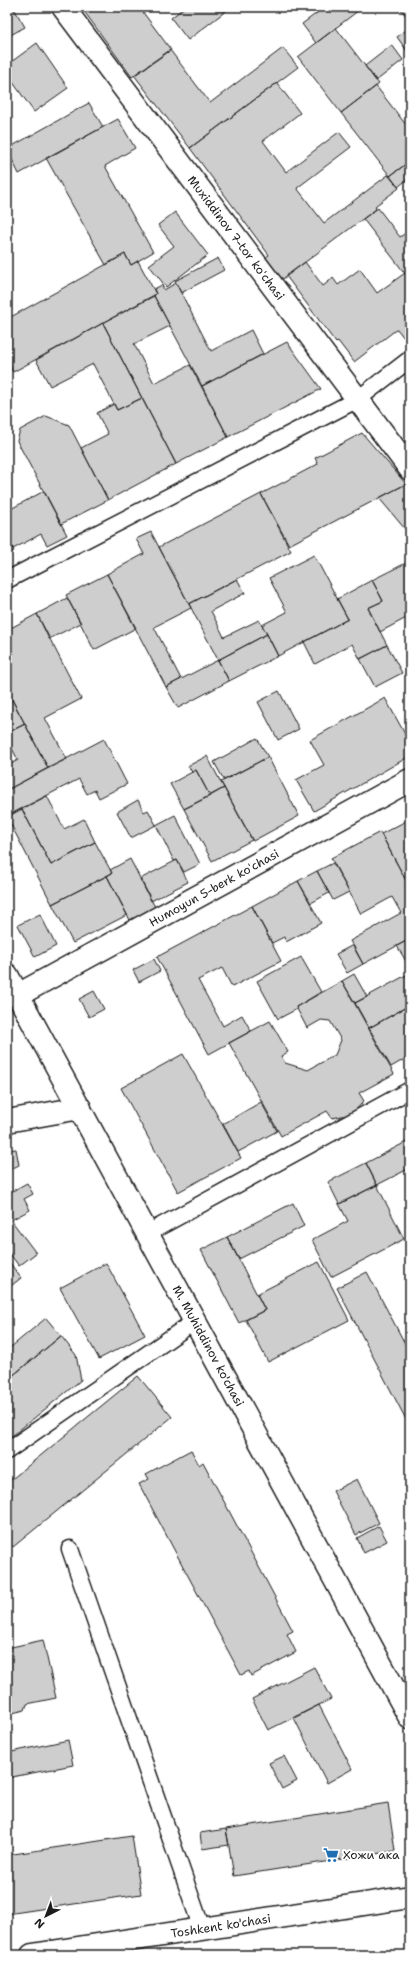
<svg xmlns="http://www.w3.org/2000/svg" width="417" height="1962" viewBox="0 0 417 1962" font-family="'Shantell Sans',sans-serif">
<style>
.building{fill:#cecece;stroke:#1c1c1c}
.lines{fill:none;stroke-linecap:round;stroke-linejoin:round}
.service-casing{stroke:#1c1c1c;stroke-width:19}
.minor-casing{stroke:#1c1c1c;stroke-width:25}
.primary-casing{stroke:#1c1c1c;stroke-width:25}
.service{stroke:#fff;stroke-width:16}
.minor{stroke:#fff;stroke-width:22}
.primary{stroke:#fff;stroke-width:22}
.labels{text-anchor:middle;dominant-baseline:central;stroke-width:4;stroke-linejoin:round;paint-order:stroke}
.street-label{font-size:12px;fill:#1c1c1c;stroke:#fff}
.poi-label{font-size:12px;fill:#1c1c1c;stroke:#fff;text-anchor:start}
</style>
<rect width="100%" height="100%" fill="#fff"/>
<filter id="ink" filterUnits="userSpaceOnUse"><feTurbulence type="fractalNoise" baseFrequency=".025" numOctaves="2"/><feDisplacementMap in="SourceGraphic" scale="8" xChannelSelector="R" yChannelSelector="G"/><feConvolveMatrix kernelMatrix="1 2 1 2 8 2 1 2 1" color-interpolation-filters="sRGB"/></filter>
<g filter="url(#ink)">
<!-- building -->
<path class="building" d="M7,7H13L25,27L7,37Z
M81,7H139L171,50L132,77Z
M185,7H231L188,40L171,18Z
M325,7H363L316,43L302,24Z
M399,7H410V21Z
M410,27V55L397,37Z
M336,28L379,84L341,113L298,57Z
M37,43L68,88L34,112L7,74V65Z
M392,45L403,60L376,81L365,66Z
M283,48L298,67L190,148L134,75L170,50L210,103Z
M277,83L300,113L263,141L286,172L339,132L351,147L297,188L324,223L388,175L399,188L375,206L376,209L276,284L260,262L269,255L190,148Z
M376,86L410,130V161L390,176L341,113Z
M89,103L103,127L19,174L7,149Z
M118,119L135,148L105,166L153,252L131,265L125,254L106,265L46,158Z
M410,161V177L398,187L390,176Z
M378,208L400,237L410,230V280L363,219Z
M175,212L208,255L166,287L149,265L174,246L158,225Z
M125,254L131,265L138,261L156,294L13,372L7,360V319Z
M218,258L224,270L181,293L175,281Z
M305,262L323,286L333,278L338,285L360,269L377,293L405,273L410,280V341L408,343L397,329L354,362L338,341L336,343L286,276Z
M176,283L211,351L251,330L263,354L202,386L154,296L156,294L154,289L162,285L164,290Z
M154,296L170,326L134,344L154,383L190,365L228,437L176,464L103,323Z
M103,323L142,398L117,410L93,364L50,386L36,360Z
M287,342L321,389L228,437L202,386Z
M142,398L176,464L108,500L81,448L108,434L97,413L114,404L117,410Z
M46,416L69,425L108,500L61,524L17,441L20,430Z
M362,433L406,484L289,545L261,494L318,464L315,458Z
M406,484L410,490V535L379,498Z
M44,491L67,535L47,545L41,534L13,549L7,537V511Z
M261,494L291,551L189,604L159,547Z
M151,532L191,608L154,627L181,679L166,687L107,574L144,554L136,539Z
M7,537L14,551L7,555Z
M314,555L348,619L278,656L262,625L287,612L269,578Z
M410,561V616L380,632L368,608L383,601L372,580Z
M107,574L136,628L94,650L66,595Z
M237,579L245,593L211,611L224,637L259,620L267,634L218,660L189,604Z
M372,580L383,601L368,608L387,645L360,659L352,644L315,664L304,642L348,619L337,599Z
M67,598L81,623L49,639L37,614Z
M37,614L81,699L45,718L67,759L48,768L7,690V630Z
M267,634L278,656L229,681L218,660Z
M387,645L402,673L375,687L360,659Z
M218,660L229,681L178,708L166,687Z
M7,690L25,724L7,733Z
M279,691L299,729L278,740L258,702Z
M385,698L410,743V756L314,811L296,780L324,765L310,740Z
M25,724L48,768L7,790V766L18,760L7,739V733Z
M257,738L268,757L224,780L214,762Z
M104,739L127,784L99,798L95,790L87,794L79,779L7,816V790Z
M207,756L224,788L210,796L196,770L192,772L188,766Z
M268,757L299,816L253,841L221,782Z
M196,770L210,796L184,809L170,784Z
M224,788L252,840L212,861L184,809Z
M47,796L64,829L84,819L95,842L51,865L22,809Z
M138,800L144,812L148,810L156,825L131,838L117,812Z
M22,809L51,865L95,842L112,873L52,904L7,817Z
M175,815L200,864L184,872L177,860L174,861L156,825Z
M410,819V883L408,884L381,834Z
M380,832L410,888V939L363,964L350,941L401,913L392,897L361,914L331,858Z
M130,859L156,909L131,922L107,876L112,873L110,870Z
M177,860L188,882L151,901L140,879Z
M333,863L349,892L333,900L317,871Z
M317,871L329,893L311,903L298,881Z
M107,876L127,915L73,943L52,904Z
M298,881L321,923L286,942L284,937L272,943L252,906Z
M252,906L281,961L232,987L222,968L198,980L223,1026L242,1015L251,1031L209,1054L157,957Z
M40,914L56,946L35,957L18,925Z
M408,940L410,942V968L397,946Z
M353,945L363,964L347,973L336,954Z
M301,957L321,992L296,1007L297,1009L278,1019L257,981Z
M154,959L160,971L139,982L133,970Z
M410,973V1005L369,1028L355,1003Z
M354,974L367,997L355,1003L342,981Z
M342,981L394,1074L359,1093L364,1101L352,1114L332,1118L327,1111L281,1136L229,1043L270,1021L288,1052L281,1056L285,1063L308,1070L335,1055L341,1040L330,1021L321,1020L307,1028L296,1007Z
M94,991L104,1009L89,1017L79,999Z
M410,1005V1056L391,1067L369,1028Z
M183,1054L241,1158L178,1192L121,1088Z
M261,1102L277,1131L238,1152L223,1124Z
M410,1140V1168L377,1185L366,1163Z
M16,1149L19,1165L7,1171V1150Z
M366,1163L377,1185L339,1204L328,1182Z
M27,1183L33,1194L24,1199L30,1210L11,1220L36,1253L19,1266L7,1250V1194Z
M377,1185L404,1239L331,1277L312,1240L348,1221L339,1204Z
M293,1203L304,1226L239,1259L227,1237Z
M227,1237L265,1310L239,1323L201,1250Z
M7,1259L21,1278L7,1289Z
M319,1262L349,1320L268,1362L246,1320L265,1310L257,1294Z
M106,1263L145,1335L99,1359L60,1288Z
M367,1272L410,1353V1427L337,1288Z
M46,1318L61,1336L11,1377L7,1372V1341L11,1347Z
M61,1336L76,1355L81,1380L7,1440V1372L11,1377Z
M138,1376L172,1417L13,1547L7,1540V1483Z
M191,1450L199,1465L203,1462L293,1631L287,1634L296,1652L251,1676L249,1671L241,1675L139,1484L149,1479L146,1474Z
M357,1479L379,1523L356,1535L333,1491Z
M379,1526L387,1541L364,1553L357,1538Z
M43,1640L56,1698L27,1704L25,1710L8,1714L7,1648Z
M314,1667L331,1699L268,1730L252,1699Z
M319,1705L352,1769L327,1783L294,1718Z
M68,1740L73,1765L7,1778V1753Z
M284,1756L297,1781L282,1789L269,1763Z
M388,1803L395,1851L234,1876L226,1829Z
M226,1829L229,1845L202,1849L200,1833Z
M132,1836L141,1894L7,1914V1855Z"/>
<g class="lines">
<defs>
<path id="service" d="M7,580L358,399L410,359
M148,1233L410,1090
M7,1451L195,1321
M70,1549L202,1929"/>
<g id="minor">
<path d="M63,7L410,469"/>
<path id="s1" d="M7,975L410,1718"/>
<path d="M18,995L410,780"/>
<path d="M7,1121L80,1108"/>
</g>
<g id="primary">
<path id="s2" d="M32,1955L410,1897"/>
</g>
</defs>
<!-- service casing -->
<use href="#service" class="service-casing"/>
<!-- minor casing -->
<use href="#minor" class="minor-casing"/>
<!-- primary casing -->
<use href="#primary" class="primary-casing"/>
<!-- service -->
<use href="#service" class="service"/>
<!-- minor -->
<use href="#minor" class="minor"/>
<!-- primary -->
<use href="#primary" class="primary"/>
</g>
</g>
<!-- icons -->
<defs>
<symbol id="supermarket-bare" viewBox="-9 -9 18 18"><path d="M-6-5.5h2.5l.6 2H6L4.5 2H-2.5L-4.4-4H-6ZM-1.5 3.2a1.3 1.3 0 1 0 .1 0ZM3 3.2a1.3 1.3 0 1 0 .1 0Z" fill="#1f6fb2" stroke="#fff" stroke-width="2.5" paint-order="stroke"/></symbol>
</defs>
<g fill-rule="evenodd">
<use href="#supermarket-bare" x="320" y="1844" width="22" height="22"/>
</g>
<g class="labels">
<!-- street labels -->
<g class="street-label">
<text transform="translate(236 238) rotate(53)">Muxiddinov 7-tor koʻchasi</text>
<text transform="translate(214 888) rotate(-29)">Humoyun 5-berk koʻchasi</text>
<text stroke="none"><textPath href="#s1" startOffset="422">M. Muhiddinov ko'chasi</textPath></text>
<text stroke="none"><textPath href="#s2" startOffset="191">Toshkent ko'chasi</textPath></text>
</g>
<!-- poi labels -->
<g class="poi-label">
<text x="343" y="1855">Хожи ака</text>
</g>
</g>
<!-- margin -->
<rect width="417" height="1962" fill="none" stroke="#fff" stroke-width="24"/>
<rect x="12" y="12" width="393" height="1938" fill="none" stroke="#1c1c1c" stroke-width="1.5" filter="url(#ink)"/>
<!-- north arrow -->
<g transform="translate(46 1916) rotate(222)" stroke="#ffffff" stroke-width="3" paint-order="stroke">
<path d="M0-3L7 15L0 10L-7 15Z" fill="#1c1c1c"/>
<text y="-6" font-size="11" font-weight="bold" text-anchor="middle" fill="#1c1c1c">N</text>
</g>
</svg>
